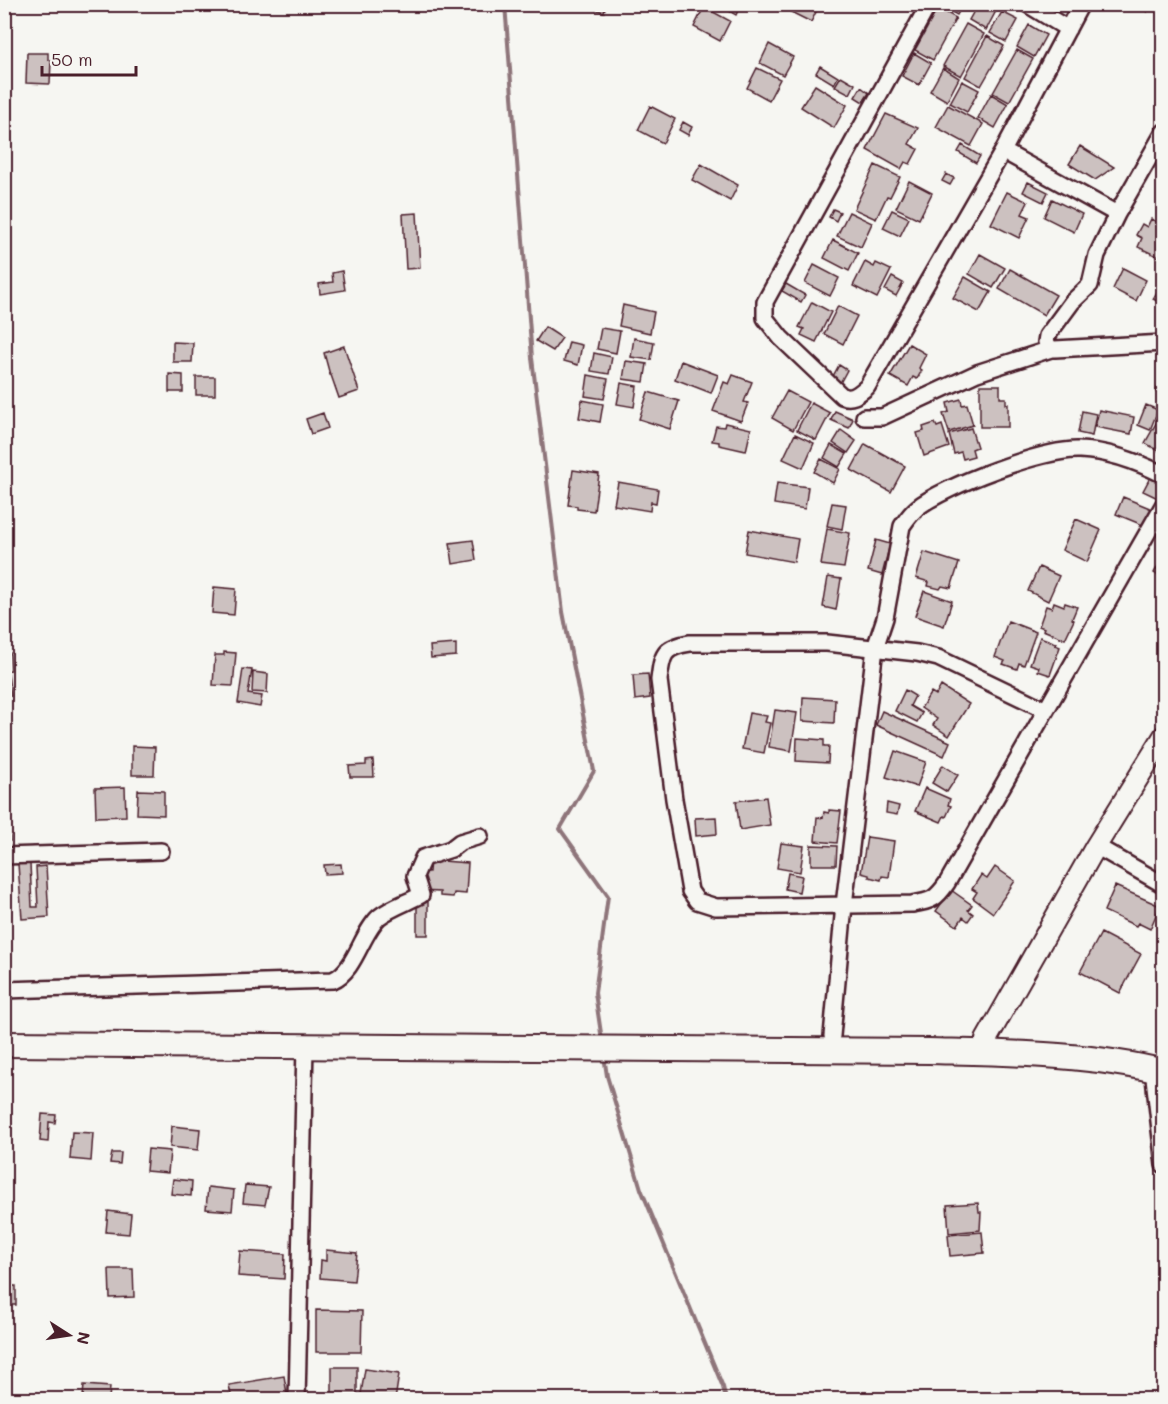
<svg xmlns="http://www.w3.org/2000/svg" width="1168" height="1404" viewBox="0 0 1168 1404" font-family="Mali,sans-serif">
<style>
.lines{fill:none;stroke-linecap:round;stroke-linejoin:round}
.stream{stroke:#8e747a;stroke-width:4}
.building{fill:#ccc1c0;stroke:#4a1f2b;stroke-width:1.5}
.minor-casing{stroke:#4a1f2b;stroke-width:20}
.tertiary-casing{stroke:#4a1f2b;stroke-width:24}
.primary-casing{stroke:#4a1f2b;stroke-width:28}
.minor{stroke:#f6f6f2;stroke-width:15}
.tertiary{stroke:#f6f6f2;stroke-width:20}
.primary{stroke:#f6f6f2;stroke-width:24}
</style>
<rect width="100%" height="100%" fill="#f6f6f2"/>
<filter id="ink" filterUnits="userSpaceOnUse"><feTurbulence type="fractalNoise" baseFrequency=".0167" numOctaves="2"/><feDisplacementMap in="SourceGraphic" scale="12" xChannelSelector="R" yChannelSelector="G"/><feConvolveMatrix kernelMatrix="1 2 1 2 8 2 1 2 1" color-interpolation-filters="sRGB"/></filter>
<g filter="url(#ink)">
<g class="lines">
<!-- stream -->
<path class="stream" d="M505,4L532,358L563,612L594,771L560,829L608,896L595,993L602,1040
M604,1056L607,1076L641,1189L723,1387L726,1400"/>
</g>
<!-- building -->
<path class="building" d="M577,4H606L604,12Z
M717,4H741L736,15Z
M789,4H820L811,22L787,10Z
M942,4H963L957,15L941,6Z
M978,4H990L997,9L986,30L969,20Z
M1135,4H1151L1147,12Z
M704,7L730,21L720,41L694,27Z
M938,8L956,18L933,60L915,50Z
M1002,12L1018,20L1006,42L990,33Z
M966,24L984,34L961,76L943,66Z
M1029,25L1046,35L1034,57L1017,47Z
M987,36L1004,46L981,86L965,77Z
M769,44L793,57L783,75L760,63Z
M1017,50L1033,59L1009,102L993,93Z
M27,53H48V60H51L50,84L26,83Z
M914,53L931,63L919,85L902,76Z
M820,66L838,77L834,84L816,73Z
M757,68L780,79L769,100L747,88Z
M943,68L959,78L947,101L930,91Z
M841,76L855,84L850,94L835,86Z
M962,81L979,90L967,112L950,103Z
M815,85L847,105L834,128L801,107Z
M861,87L869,93L863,102L855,97Z
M991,94L1008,104L995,128L978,118Z
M948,105L983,124L971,146L936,127Z
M650,106L675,119L663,143L638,130Z
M886,114L918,128L909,144L918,149L910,164L905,162L901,169L867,150Z
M683,122L692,127L688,135L679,130Z
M962,145L980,156L976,163L958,152Z
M1080,146L1114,167L1095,180L1069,164Z
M701,164L738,185L730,201L692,180Z
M875,165L900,177L890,197L887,196L876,219L854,209Z
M946,174L954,178L950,185L942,181Z
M909,181L932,193L919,219L896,208Z
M1028,182L1048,192L1043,202L1023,192Z
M1007,192L1028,202L1022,214L1029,217L1019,238L991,224Z
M1052,199L1082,214L1074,232L1044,217Z
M833,209L840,212L836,221L829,217Z
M892,210L909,218L900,236L883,228Z
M849,212L872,223L861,247L837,236Z
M417,213L420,268L406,269L403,214Z
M1151,219L1164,225V254L1161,258L1138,247L1142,238L1136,235L1142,224L1147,227Z
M833,240L858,253L849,271L824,258Z
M980,254L1005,268L993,288L969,274Z
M865,262L874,267L876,263L891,270L877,298L853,286Z
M814,265L839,278L830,296L805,283Z
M1123,268L1146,280L1136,301L1113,289Z
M1010,269L1056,295L1044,315L999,289Z
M342,271L345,290L320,294L319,284L333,282L332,273Z
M892,277L903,283L896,296L885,290Z
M965,277L991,292L979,312L953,298Z
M1164,280V305L1153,299Z
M786,284L805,295L801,302L782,291Z
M812,302L831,312L816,342L801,335L804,329L799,327Z
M623,305L654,312L650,333L619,326Z
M838,306L857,316L843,344L824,334Z
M545,327L562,338L553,351L536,341Z
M601,328L620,331L616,353L597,349Z
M634,338L654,342L651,360L631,357Z
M173,342L193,343L192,362H173Z
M569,342L582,345L578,365L564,361Z
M909,344L926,354L919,368L922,370L917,379L913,377L908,386L890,376Z
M344,346L359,391L339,398L331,375H330L324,353Z
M594,353L612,357L609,374L591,371Z
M626,361L647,364L644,382L623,379Z
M681,361L718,375L711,393L675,379Z
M839,365L847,370L840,383L832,378Z
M169,374L183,375V392H169Z
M588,375L608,379L604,399L585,396Z
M733,375L752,382L744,402L748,403L741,421L713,411L724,382L729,384Z
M196,377H215V395H196Z
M1160,380L1164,381V395L1156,392Z
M621,383L637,386L634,407L617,404Z
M980,385H1000V398H1006V404H1008V427H980Z
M787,391L808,402L793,430L772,418Z
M648,392L679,401L670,429L639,419Z
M961,399L962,405L967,404L973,425L949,432L943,414L949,412L947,403Z
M582,400L603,404L600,422L579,418Z
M811,403L830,413L816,440L797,430Z
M1146,405L1158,410L1150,430L1138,425Z
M1099,410L1134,417L1131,434L1095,427Z
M835,411L853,419L849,428L831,420Z
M1082,411L1096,414L1092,436L1078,433Z
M1163,411H1164V454L1145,443Z
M323,413L328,428L311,434L306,419Z
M725,423L751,429L746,451L719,445V442L712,441L716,426L724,427Z
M935,423L937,427L942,425L949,447L924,456L917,433L924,431L923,427Z
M971,428L977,447L972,449L974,456L963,459L961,452L954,454L949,434Z
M841,430L856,441L848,453L833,443Z
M795,434L814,443L803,468L783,459Z
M865,444L905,466L891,492L851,470Z
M831,445L847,454L839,467L824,458Z
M821,459L840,469L833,483L814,472Z
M573,470L599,474L594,511L577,509V506L568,505Z
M1152,474L1164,480L1162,500L1143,491Z
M618,482L658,489L656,503L651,502L650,511L614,505Z
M777,483L808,487L805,509L774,504Z
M1123,497L1152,509L1145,526L1116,514Z
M832,503L846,505L842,529L827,526Z
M1076,519L1101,530L1087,562L1062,550Z
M827,529L850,533L844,568L821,565Z
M749,530L798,539L794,562L745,553Z
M473,540L476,560L453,564L450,543Z
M876,540L890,544L882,575L868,571Z
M924,552L959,563L951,588L942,586L940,589L928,586L929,582L916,578Z
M1164,555V579L1154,573Z
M1039,567L1059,576L1048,601L1028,591Z
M828,577L841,579L836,610L823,607Z
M214,587L236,589L234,615L212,613Z
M924,591L952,601L944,626L915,616Z
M1054,602L1064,606L1065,603L1077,607L1072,619L1074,620L1065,639L1043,630L1044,628L1039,626L1046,606L1052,608Z
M1008,621L1036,632L1024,665L1019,663L1017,669L1003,664L1005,661L995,657Z
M1040,637L1056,643L1055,645L1060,647L1050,675L1038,671L1039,667L1030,664Z
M456,644V656L431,658L430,646Z
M224,652L236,653L233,686L213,685L215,655H224Z
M4,653H10L11,670L4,671Z
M243,669L252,670L248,694L262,696L260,707L238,703Z
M253,672L268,674L267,693L252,692Z
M4,674H8L11,696L4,697Z
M648,674L650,698L635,700L633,675Z
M941,686L969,704L949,736L933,725L937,719L921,708L931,692L936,695Z
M905,690L915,696L910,706L922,713L917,722L895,711Z
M803,697L835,699L834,723L802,721Z
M775,710L797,713L791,751L769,747Z
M882,711L950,742L944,756L876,725Z
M749,713L767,716L765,722L770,723L764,753L742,749Z
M797,738L824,740V746H829L828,763L796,761Z
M132,746L155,747L154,775H132Z
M895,751L926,762L917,787L886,777Z
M373,760L374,777H350L349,766L366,765V761Z
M943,765L958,775L947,792L932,783Z
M125,787L126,816L96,817L95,788Z
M925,788L950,799L948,805L951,806L946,817L944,816L941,822L915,811Z
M138,790L164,791V815L137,814Z
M766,797L770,825L740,830L736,801Z
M887,803L899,806L897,815L886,813Z
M829,810L841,811L837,843L815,841L817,817L823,818L824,812L829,813Z
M716,817L717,834L696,836L695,818Z
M4,823H9L10,841L4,842Z
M867,837L894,841L889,877L882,876L881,880L869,877V875L861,873Z
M781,843L804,846L800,872L777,868Z
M811,845L837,846L836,865H811Z
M430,860L468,863L466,894L454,893L453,897L440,896V892L420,891L421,871L429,872Z
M18,864H30L32,907H38L36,867L46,866L49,917L22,919Z
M341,864L342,873L325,874L324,865Z
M995,867L1015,881L993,913L973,898L977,892L972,889L981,875L987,879Z
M788,873L802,876L799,892L785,889Z
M1115,886L1160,906L1150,929L1138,923L1136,926L1104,911Z
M951,890L972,905L968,910L973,914L968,921L963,917L957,926L936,911Z
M417,901H428V935H417Z
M1101,933L1141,954L1120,993L1080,972Z
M42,1114L56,1115L55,1123L49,1122L48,1142L40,1141Z
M172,1126L200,1129L198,1150L170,1147Z
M72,1132L93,1133L91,1161L70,1159Z
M148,1149L170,1151L168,1173L146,1171Z
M112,1153H121L120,1164L110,1163Z
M173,1179L192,1181L191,1196L171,1194Z
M245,1185L269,1187L265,1205L243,1203Z
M208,1187L234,1190L232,1211L206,1209Z
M978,1203L979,1212H981L980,1230L949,1233L947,1205Z
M108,1211L131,1214L129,1234L106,1232Z
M4,1228H9V1248H4Z
M982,1232L984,1253L950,1256L948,1235Z
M326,1250L357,1253L354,1281L320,1278L321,1260L326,1261Z
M240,1251L285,1254L284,1279L238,1276Z
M109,1269H133L134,1297L110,1298Z
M4,1286H16V1305H4Z
M316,1310L362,1311L361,1352H316Z
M332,1367H357V1395H332Z
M365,1369L399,1374L395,1400H360Z
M284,1376L288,1400H232L229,1385Z
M84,1385L110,1387L109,1399L83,1397Z"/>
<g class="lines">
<defs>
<path id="minor" d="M929,4L765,302V318L781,338L842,396C853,400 858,394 867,387L1003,151L1081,4
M1027,4L1068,29
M1164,132L1117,214L1097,255L1090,285L1072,302L1047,336L1046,342L1051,349H1055L1164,343
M1003,151L1117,214
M864,417H882L977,373L1051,349
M1046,710L938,658L917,653L827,643H690C663,647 662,655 659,680L674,799L690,891L697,901L716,907L912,904C932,901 936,899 947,883L1164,504
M1096,846L1164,885
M4,856L161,851
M4,990L333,980C355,971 361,934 379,917C390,908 408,902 421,895L415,876L423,858L451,849L460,842L480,836
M832,1036L844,905L875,648L885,618L902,526C907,519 910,514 917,508C944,486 1045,448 1080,450C1109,451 1138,462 1164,475
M1153,1069L1164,1165
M297,1400L305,1046"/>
<path id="tertiary" d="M986,1040L1096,846L1164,736"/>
<path id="primary" d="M4,1044L929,1051C1007,1053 1088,1053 1164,1072"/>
</defs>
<!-- minor casing -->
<use href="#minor" class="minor-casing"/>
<!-- tertiary casing -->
<use href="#tertiary" class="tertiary-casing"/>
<!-- primary casing -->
<use href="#primary" class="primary-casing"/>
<!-- minor -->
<use href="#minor" class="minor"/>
<!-- tertiary -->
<use href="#tertiary" class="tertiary"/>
<!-- primary -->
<use href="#primary" class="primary"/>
</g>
</g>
<!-- margin -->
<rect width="1168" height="1404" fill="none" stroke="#f6f6f2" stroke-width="24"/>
<rect x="12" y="12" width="1144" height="1380" fill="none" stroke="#4a1f2b" stroke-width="2" filter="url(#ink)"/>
<!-- north arrow -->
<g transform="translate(69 1335) rotate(102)" stroke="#f6f6f2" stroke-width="4.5" paint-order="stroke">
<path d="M0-4.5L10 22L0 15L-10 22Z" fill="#4a1f2b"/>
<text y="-9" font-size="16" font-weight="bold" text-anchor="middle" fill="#4a1f2b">N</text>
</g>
<!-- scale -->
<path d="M42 66v9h94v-9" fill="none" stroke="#4a1f2b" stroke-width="3"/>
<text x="51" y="66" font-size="18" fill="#4a1f2b" stroke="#f6f6f2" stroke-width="4.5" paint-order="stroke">50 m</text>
</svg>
